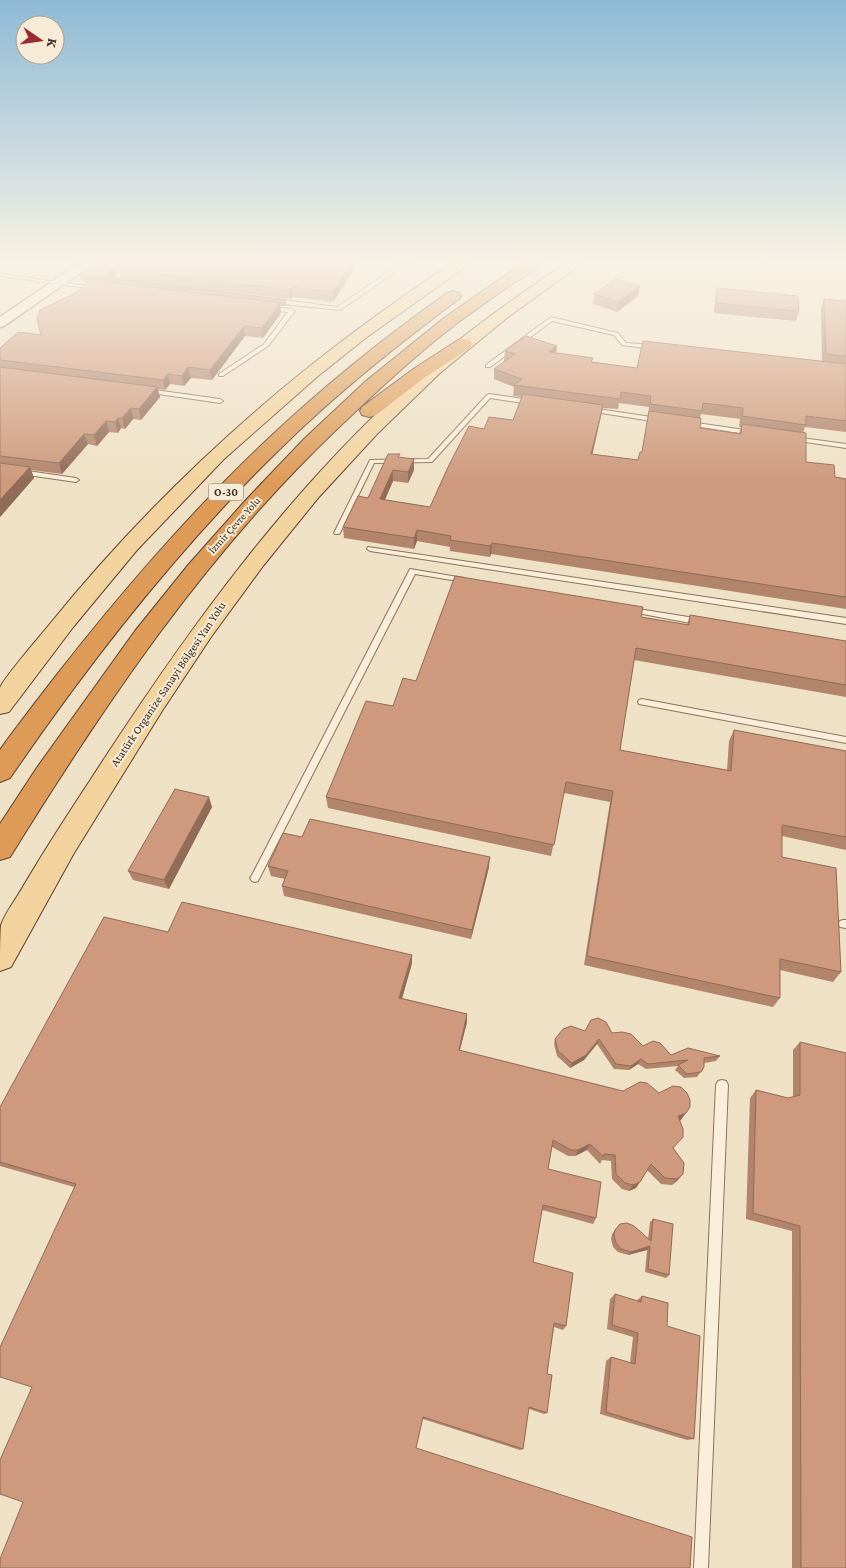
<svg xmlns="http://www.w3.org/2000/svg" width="846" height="1568" viewBox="0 0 846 1568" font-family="'Crimson Pro',serif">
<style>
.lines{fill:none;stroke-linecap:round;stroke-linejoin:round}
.service-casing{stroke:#8b725b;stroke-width:2}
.tertiary-casing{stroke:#8b725b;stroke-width:3}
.primary-casing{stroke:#59402f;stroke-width:2}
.motorway-casing{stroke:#59402f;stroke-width:2}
.service{fill:#f9eeda;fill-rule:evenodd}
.tertiary{fill:#f9eeda;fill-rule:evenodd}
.primary{fill:#f2d39e;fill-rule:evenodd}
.motorway{fill:#de9b57;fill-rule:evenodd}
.wall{fill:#b1846b;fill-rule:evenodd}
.shaded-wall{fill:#906b57}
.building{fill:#ce997c;stroke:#906b57}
.labels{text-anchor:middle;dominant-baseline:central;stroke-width:4;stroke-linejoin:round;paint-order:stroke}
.shield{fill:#f6ebd6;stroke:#736556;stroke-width:1}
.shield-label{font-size:11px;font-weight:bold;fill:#3b2b1f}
.far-street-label{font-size:11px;fill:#3b2b1f;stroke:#f6ebd6}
.street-label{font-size:12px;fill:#3b2b1f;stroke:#f6ebd6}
</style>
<rect width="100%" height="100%" fill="#efe1c6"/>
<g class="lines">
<defs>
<path id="service" d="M129,263H134L117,280L123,281V283L111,282V280Z
M402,263H408L340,310L275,303L272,301L275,299L337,307Z
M0,274L94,287L96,288L94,289L0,276Z
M271,307L292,309L295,311L268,346L223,376H219V374L264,344L288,312L269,310V308Z
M551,317L618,333L626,343L652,345L655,347L652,349L622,345L614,335L552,321L490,367H486V365Z
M147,389L220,399L223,401L220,403L145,392V390Z
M489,394L531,400L534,402L531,404L490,398L432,462L374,463L340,533L339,534H335L334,533L370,460L428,459L487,395Z
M591,408L658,418L661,420L658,422L589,411V409Z
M690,422L752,431L755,433L752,435L688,425L687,424Z
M794,437L846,444V448L792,440V438Z
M0,467L76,478L79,480L76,482L0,471Z
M368,547L846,618V624L370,551L367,549Z
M410,569L464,578L468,580L464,582L415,574L258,881L255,882L252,881L250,878L252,875Z
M629,608H632L701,619L705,622L701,625L632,612L628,610Z
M642,699L846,737V743L639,704L638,702L639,700Z
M843,920H846V928L840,927L838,924L840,921Z
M722,1080L726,1081L728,1085L708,1568H694L716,1085L718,1081Z"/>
<path id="tertiary" d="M80,263H94L4,326L0,327V317Z"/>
<path id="primary" d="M453,263H471L367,337L318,376L224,459L137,550L74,626L9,712L0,714C0,706 0,696 0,688C2,680 41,635 49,625C164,483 299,363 453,263Z
M565,263H583L508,317L440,373L377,434L318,498L263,566L211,637L162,711L74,853L11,967L0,971C0,959 0,936 1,925C6,911 17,898 24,885C45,849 68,814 91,779C188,629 292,484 428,366C471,328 518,296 565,263Z"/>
<path id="motorway" d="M523,263H541C535,271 524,277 515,282C495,296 475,310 456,324C413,357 374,394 335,431C205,555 104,705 10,857L0,860V824L36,769L135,631L189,564L245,501L304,439L366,381L444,318Z
M453,291L459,293L461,296L459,299C397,345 337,393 282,447C180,546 90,661 10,778L0,782V750L7,740C86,634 172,529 269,438C325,385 385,337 447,293Z
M464,339L470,340L472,344L470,348L424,378L376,415L369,417L362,415L360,411L362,407L412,370L458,340Z"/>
</defs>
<!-- service casing -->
<use href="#service" class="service-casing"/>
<!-- tertiary casing -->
<use href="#tertiary" class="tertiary-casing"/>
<!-- primary casing -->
<use href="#primary" class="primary-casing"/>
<!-- motorway casing -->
<use href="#motorway" class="motorway-casing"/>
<!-- service -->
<use href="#service" class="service"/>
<!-- tertiary -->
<use href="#tertiary" class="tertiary"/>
<!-- primary -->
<use href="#primary" class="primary"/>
<!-- motorway -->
<use href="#motorway" class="motorway"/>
</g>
<!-- wall -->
<path class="wall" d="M119,263L120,268L124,263H358L333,302L293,297L291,299L121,279L119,270L111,278L286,300V306H280L281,313L263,338L245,336L212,380L191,378L184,386L170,384L165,390L158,389L160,397L141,420L133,419L125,429L121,428L118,433L109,432L97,446L88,444L62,474L31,470L34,478L0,517V348L41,335L77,292L88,282L81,281L79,275Z
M717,288L799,311L796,321L714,313L715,298Z
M594,294L638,296L617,312L593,304Z
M824,299L846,301V432L805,427L803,433L806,462L835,477L846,479V609L491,554L490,557L450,551V547L417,541L414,549L344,538L343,527L400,458L414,459V470L408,483L393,481L385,500L430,507L484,429L513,420L522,397L513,396L514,387L494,379V369L505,361H504L505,351L556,353L592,362L637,368L822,361L821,309ZM619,403L649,407L642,452L638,460L592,454L603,408L618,409ZM701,414L740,419L739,427H741L739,433L700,428V418Z
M690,615L846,641V697L634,660L620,750L727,770L729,741L734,730L846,751V850L782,836V857L841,972L833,982L780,970V998L773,1007L584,965L610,802L564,793L551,856L328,808L326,797L393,706L416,681L641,617L687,625Z
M212,807L169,889L133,880L128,871Z
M302,837L489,867L471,939L284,896L282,886L285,879L271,876L268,866Z
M168,932L412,955V963L402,998L467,1014V1022L460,1050L681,1120H680L674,1148L678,1180L672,1185L661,1184L647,1170L636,1188L629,1191L622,1189L612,1179L611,1161L602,1160L600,1164L587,1150L575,1156H568L552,1147L548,1169L596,1218L593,1224L542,1210L533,1262L566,1326L563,1330L554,1327L547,1374V1413L544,1414L529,1409L523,1449L520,1450L423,1419L23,1502L32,1387L74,1187L0,1166V1107Z
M585,1031L612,1033L643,1046L671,1055L720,1056L716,1061L704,1063V1067L697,1077L684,1078L675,1070L678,1066L646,1069L638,1064L629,1070L614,1069L597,1044L584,1060L570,1068L557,1056L554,1044L555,1039Z
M800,1042L846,1568H792V1231L746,1219L750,1098L756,1090L788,1098L793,1097V1050Z
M653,1219L669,1275L666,1278L645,1272L647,1250L628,1255L618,1252L613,1247L611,1239L612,1234L615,1230L648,1239L650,1222Z
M615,1294L636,1301L642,1296L667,1326L694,1439L687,1440L600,1414L606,1361L611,1357L630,1363L633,1337L607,1329L610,1299Z"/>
<!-- shaded-wall -->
<path class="shaded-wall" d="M119,263L120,269H119V270L110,279H108V273Z
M351,263H358L333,302V292Z
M640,286L638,296L617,312L618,302Z
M292,287L293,297L291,299L290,290Z
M280,303L281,313L263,338L262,328Z
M244,326L245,336L212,380L210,370Z
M557,346L556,357L549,352Z
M188,367L191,378L184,386L182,376Z
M168,374L170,384L165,390L163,380Z
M157,387L160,397L141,420L139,409Z
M603,405L601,416L590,465L591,454Z
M131,408L133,419L125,429L122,418Z
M118,418L121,428L118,433L115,422Z
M106,421L109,432L97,446L94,435Z
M84,434L88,444L62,474L59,463Z
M414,459V470L408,483V472Z
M30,467L34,478L0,517V500Z
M393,470V481L380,510V499Z
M417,530V541L414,549V538Z
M492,543L491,554L490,557V546Z
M209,797L212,807L169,889L164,880Z
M490,857L489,867L471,939L472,930Z
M412,955V963L400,1006L399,998Z
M467,1014V1022L458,1057L459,1050Z
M599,1039L597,1044L584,1060L570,1068L572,1063Z
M641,1059L638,1064L629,1070L631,1066Z
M686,1113L681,1120L673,1123L678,1116Z
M590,1144L587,1150L575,1156L578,1150Z
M683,1174L678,1180L672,1185L677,1179Z
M640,1182L636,1188L629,1191L633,1185Z
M650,1246L647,1250L628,1255L631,1252Z"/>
<!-- building -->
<path class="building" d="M92,263H118L108,273V277L286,300L79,275Z
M124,263H351L333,292L292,287L290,290L119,269Z
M616,279L640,286L618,302L594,294Z
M90,280L280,303L262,328L244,326L210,370L188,367L182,376L168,374L163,380L0,360V348L18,332L41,335L37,318L40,310L77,292Z
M717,288L798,296L799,311L716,303Z
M824,299L846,301V356L826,354Z
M526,336L557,346L549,352L593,358L591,362L637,368L643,341L846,364V421L806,416V425L742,416L743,408L703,403L702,411L650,404L651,396L621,392L620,399L605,397L514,385L522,379L494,369L515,354L505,351Z
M0,367L157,387L139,409L131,408L122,418H118L115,422L106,421L94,435L84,434L59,463L0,456Z
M523,394L603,405L591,454L638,460L640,452H642L649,411L701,418L700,428L741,434L742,424L806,433V462L834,465L835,477L846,479V597L492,543L490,546L450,540L451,536L417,530L414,538L343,527L358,496L368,498L388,454H400L398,457L414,459L408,472L393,470L380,499L430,507L449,465L469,426L484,429L489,417L513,420Z
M0,463L30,467L0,500Z
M455,576L643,607L641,617L689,625L690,615L846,641V685L636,648L620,750L731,771L734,730L846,751V837L782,825V857L836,868L841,972L780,959V998L587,956L613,791L566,782L554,845L326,797L366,701L393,706L403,678L416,681Z
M175,789L209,797L164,880L128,871Z
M310,819L490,857L472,930L282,886L288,871L268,866L283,833L302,837Z
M182,902L412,955L399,998L467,1014L459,1050L623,1091L640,1082L647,1083L659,1093L673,1086L681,1087L687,1093L690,1100V1107L686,1113L678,1116L683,1129V1137L673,1148L684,1163L683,1174L677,1179L665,1178L651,1164L640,1182L633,1185L625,1183L616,1174L615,1155L604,1154V1157L590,1144L578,1150H571L553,1140L548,1169L601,1182L596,1218L543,1205L533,1262L573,1273L566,1326L554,1323L547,1374L552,1375L547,1413L529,1407L523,1449L423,1417L416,1448L692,1537L690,1568H0V1559L23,1502L0,1494V1460L32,1387L0,1377V1347L76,1184L0,1162V1107L104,917L168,932Z
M598,1018L606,1022L612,1033L622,1032L631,1034L643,1046L653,1041L660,1043L671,1055L688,1048L720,1056L704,1058V1067L701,1072L687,1074L678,1065L688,1060L648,1064L641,1059L631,1066L616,1064L599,1039L586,1055L572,1063L558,1051L555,1039L563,1029L571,1026L585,1031L591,1020Z
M800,1042L846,1053V1568H801L800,1226L753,1213L756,1090L788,1098L800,1095Z
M653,1219L673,1224L669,1275L648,1269L650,1246L631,1252L621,1249L616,1243L614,1236L615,1230L620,1224L627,1223L634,1226L651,1241Z
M615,1294L641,1302L642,1296L668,1303L667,1326L700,1336L694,1439L606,1412L611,1357L635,1364L638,1333L612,1325Z"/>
<!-- sky -->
<linearGradient id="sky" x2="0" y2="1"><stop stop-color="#8ebad5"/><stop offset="0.54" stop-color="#f8f2e5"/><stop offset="1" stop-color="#f8f2e5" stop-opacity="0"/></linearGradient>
<rect width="846" height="483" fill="url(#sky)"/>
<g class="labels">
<!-- shield labels -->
<rect class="shield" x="208.5" y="483.5" width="35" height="17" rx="4"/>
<g class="shield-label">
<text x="226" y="492">O-30</text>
</g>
<!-- far-street labels -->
<g class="far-street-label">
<text transform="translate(234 525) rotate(-48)">İzmir Çevre Yolu</text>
</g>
<!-- street labels -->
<g class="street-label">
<text transform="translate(168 684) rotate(-56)">Atatürk Organize Sanayi Bölgesi Yan Yolu</text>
</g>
</g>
<!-- north arrow -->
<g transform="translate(40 40) rotate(103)"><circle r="24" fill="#f6ebd6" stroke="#ab9e8d"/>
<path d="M0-4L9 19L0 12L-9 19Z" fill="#9b2a31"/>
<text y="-8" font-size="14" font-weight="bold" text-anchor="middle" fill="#3b2b1f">K</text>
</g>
</svg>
